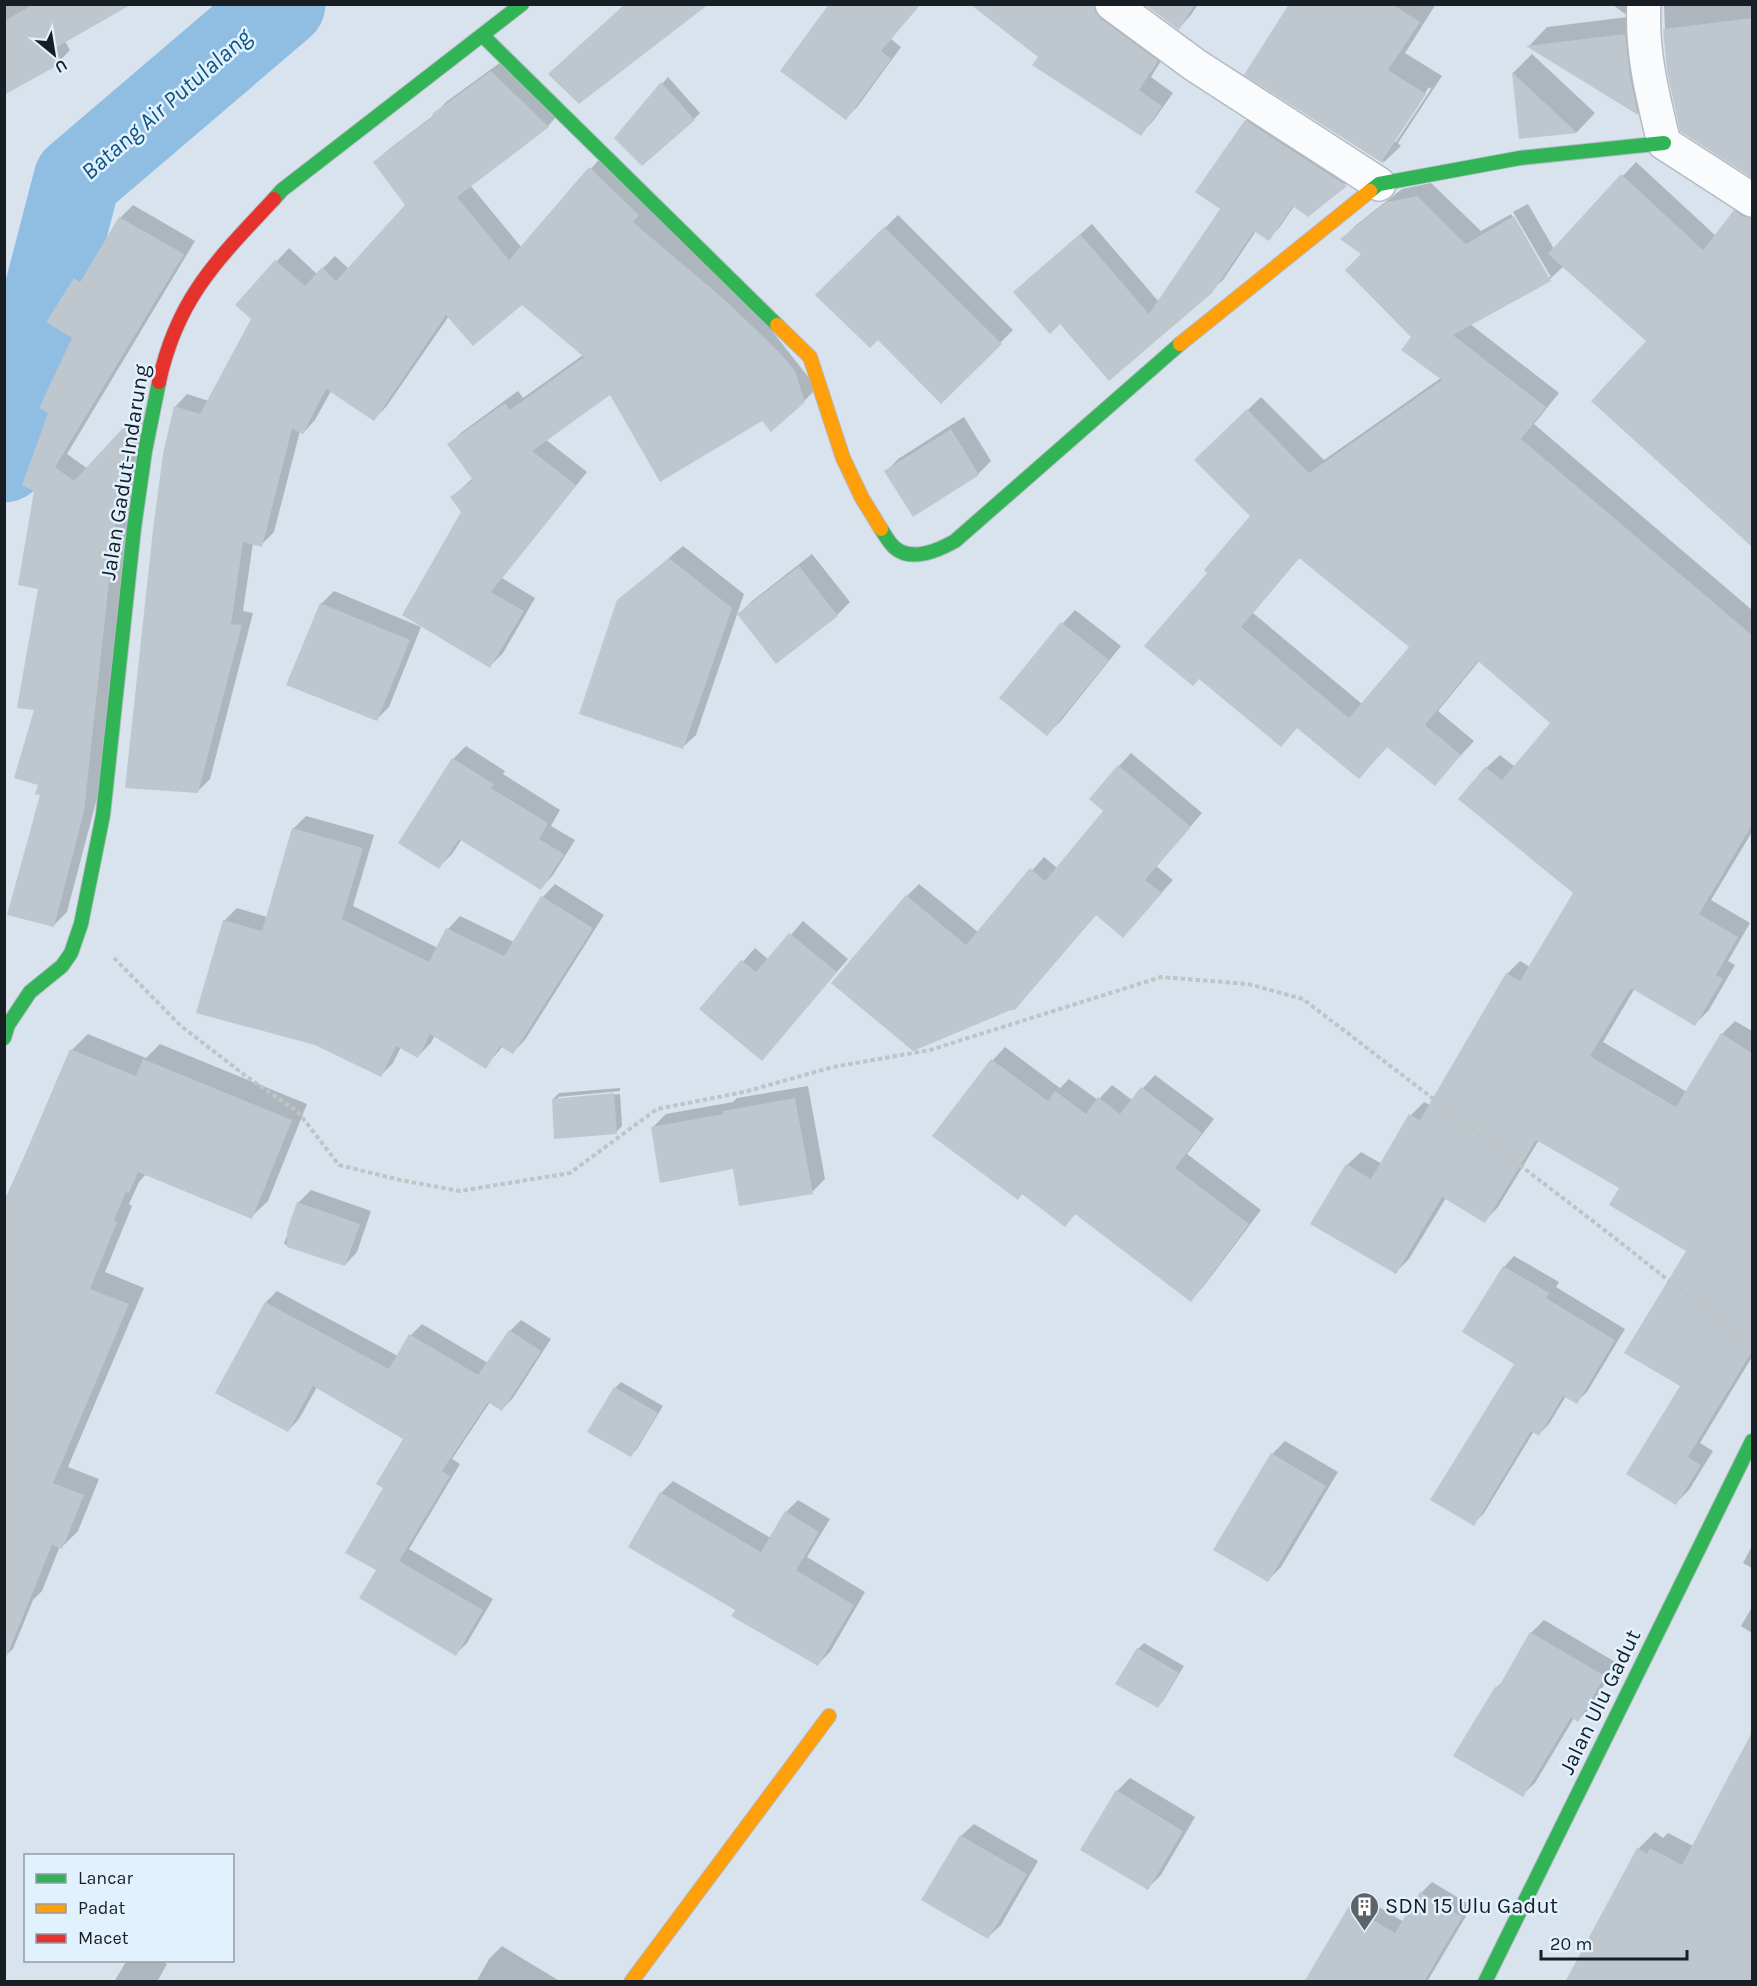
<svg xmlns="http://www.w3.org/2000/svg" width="1757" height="1986" viewBox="0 0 1757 1986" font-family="Karla,sans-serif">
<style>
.shadow{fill:#0003;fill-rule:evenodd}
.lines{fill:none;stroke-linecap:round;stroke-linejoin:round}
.river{stroke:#90bde2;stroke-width:87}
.building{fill:#bec6ce;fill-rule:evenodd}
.street-casing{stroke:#b4bbc3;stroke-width:36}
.fast-casing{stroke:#b4bbc3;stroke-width:16}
.slow-casing{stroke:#b4bbc3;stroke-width:16}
.jam-casing{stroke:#b4bbc3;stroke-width:16}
.path{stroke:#bfc4c6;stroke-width:4;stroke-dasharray:4.5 3;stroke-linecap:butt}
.street{stroke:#f9fbfc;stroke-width:33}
.fast{stroke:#30b455;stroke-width:14}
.slow{stroke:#ff9f0a;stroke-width:14}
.jam{stroke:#e5322d;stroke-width:14}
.labels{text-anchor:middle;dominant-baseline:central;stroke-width:5;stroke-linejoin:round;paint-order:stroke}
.street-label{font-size:22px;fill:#181f24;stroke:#e1f1fe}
.poi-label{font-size:22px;fill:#181f24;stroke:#e1f1fe;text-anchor:start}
.water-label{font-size:24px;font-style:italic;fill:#0b5381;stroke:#e1f1fe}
</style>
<rect width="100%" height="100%" fill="#d9e3ed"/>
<!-- shadow -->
<path class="shadow" d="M4,4H127L65,41L70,50L57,64L4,93Z
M1004,4H1111L1169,48L1151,77L1173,93L1153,121L1140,134L1040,56Z
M1147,4H1198L1191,15L1179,28Z
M1292,4H1436L1405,53L1442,76L1398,143L1401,146L1384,162L1246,74ZM1429,87L1431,89L1396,142H1393Z
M1612,4H1634L1625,14Z
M1664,4H1752V176L1682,130L1666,54Z
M1644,15L1657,95L1638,113L1529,46L1547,27Z
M891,39L901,47L858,106L846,118L782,70Z
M1532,54L1595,113L1577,132L1521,138L1513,73Z
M505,59L560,113L548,126L470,185L522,248L603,155L739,289L817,388L804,401L762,419L610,393L545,439L587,472L502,578L535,598L503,653L490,666L463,512L452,497L473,478L449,444L462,432L518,391L523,398L583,355L522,303L449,316L386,407L374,419L331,391L315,420L303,433L300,431L274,532L261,545L253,543L243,611L253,613L210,779L197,792L175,407L187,394L209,401L253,319L237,304L289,248L317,274L335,256L349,269L407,205L375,162L388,150L434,115L446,102Z
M668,77L700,113L694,119L616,138Z
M1257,110L1357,174L1308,215L1295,205L1279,228L1268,239L1256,231L1223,280L1110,379L1026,281L1092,224L1159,302L1222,208L1197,192L1246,121Z
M1636,162L1716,236L1735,211L1748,198L1752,200V486L1622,427L1649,341L1564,266L1550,279L1470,324L1559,393L1534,424L1752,610V832L1711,900L1750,923L1728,961L1735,965L1709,1010L1695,1024L1635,988L1603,1042L1687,1092L1722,1034L1735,1021L1752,1031V1326L1743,1342L1752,1348V1357L1700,1443L1713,1451L1689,1490L1676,1503L1688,1251L1621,1187L1539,1140L1498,1207L1485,1221L1446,1198L1409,1259L1396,1272L1347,1165L1361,1152L1382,1164L1411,1115L1424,1102L1430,1105L1507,974L1520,961L1530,967L1575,893L1486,768L1500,755L1515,767L1552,722L1480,660L1438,711L1474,741L1434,784L1388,746L1359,777L1298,727L1281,745L1209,573L1252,516L1197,460L1261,397L1324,460L1441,378L1413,336L1363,254L1342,239L1355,226L1402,189L1431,183L1481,231L1511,214L1547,277H1551L1513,212L1528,204L1554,249ZM1300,557L1412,647L1362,704L1253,613Z
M133,205L195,241L67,454L88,469L145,407L97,798L67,912L54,925L40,784L36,709L40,587L20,584L74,337L75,279L88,266L90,267L120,218Z
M898,215L1013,330L941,402L878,338L818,295Z
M964,417L991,461L978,474L913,515L886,472L898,459Z
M683,546L744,594L696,735L683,747L618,601Z
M812,554L850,602L837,615L739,614L752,601Z
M334,591L421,627L389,707L376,720L321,604Z
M1075,610L1121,646L1060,722L1047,734L1001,698L1063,623Z
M466,746L505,771L503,774L560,810L551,826L575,840L553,875L541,888L462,839L452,854L439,867L453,759Z
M1131,753L1202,813L1156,866L1173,880L1123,936L1097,914L1017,1005L907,896L919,884L978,932L1044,857L1057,868L1105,811L1119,766Z
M306,816L374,835L353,906L438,948L448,929L460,916L514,942L543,897L555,884L604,915L525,1040L513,1052L503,1046L485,1067L435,1035L431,1043L418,1056L401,1047L393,1063L381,1075L224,921L237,908L267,917L293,829Z
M803,921L848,959L762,1059L701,1009L755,948L769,960Z
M88,1034L146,1058L160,1044L307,1104L268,1201L251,1217L146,1174L139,1182L129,1204L132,1206L105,1272L144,1288L68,1467L99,1479L78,1531L62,1547L60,1546L42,1591L33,1600L13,1649L4,1657V1202L72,1050Z
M1005,1047L1060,1088L1069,1079L1098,1100L1112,1085L1132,1100L1155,1075L1214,1119L1187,1154L1261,1210L1203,1287L1191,1300L1076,1213L1065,1225L1023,1193L934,1136L993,1060Z
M808,1086L825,1179L812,1192L734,1168L653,1127L666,1114L733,1102L737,1098Z
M620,1088V1091L558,1097V1100L620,1094L622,1126L616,1132L553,1099L559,1093Z
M311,1190L371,1211L357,1252L345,1265L284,1244L298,1203Z
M1514,1256L1559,1282L1556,1287L1625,1329L1587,1392L1576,1402L1566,1396L1549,1424L1539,1434L1534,1431L1484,1513L1473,1524L1517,1364L1504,1267Z
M277,1291L398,1356L411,1335L422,1324L488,1363L510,1331L521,1320L551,1339L513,1398L502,1409L490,1402L452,1459L460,1464L409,1549L493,1599L467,1643L456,1654L378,1570L385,1488L405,1438L317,1387L299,1419L288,1431L217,1392L266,1302Z
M621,1382L663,1406L637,1449L631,1455L589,1431L615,1388Z
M1285,1441L1338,1472L1281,1567L1268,1580L1272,1454Z
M673,1481L771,1538L786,1512L798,1500L830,1519L807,1557L865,1592L830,1652L817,1665L737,1609L661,1493Z
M1752,1546V1568L1743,1563Z
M1752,1607V1633L1741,1626Z
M1544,1620L1617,1663L1591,1707L1578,1720L1574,1718L1535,1783L1522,1795L1496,1688L1504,1680L1531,1633Z
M1144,1643L1184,1666L1163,1701L1157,1707L1138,1649Z
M1752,1735V1982H1589L1572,1972L1638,1849L1655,1832L1663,1838L1668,1833L1693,1846Z
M1130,1778L1195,1817L1161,1875L1148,1888L1117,1791Z
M974,1824L1038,1861L1001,1925L988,1937L961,1836Z
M1432,1882L1472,1906L1427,1982H1306L1350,1907L1361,1896L1404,1922L1421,1893Z
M502,1946L561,1982H476L489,1959Z
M127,1960H161L167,1964L157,1982H114Z"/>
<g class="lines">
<!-- river -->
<path class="river" d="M4,459L77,179L282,4"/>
</g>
<!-- building -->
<path class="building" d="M34,4H132L50,51L58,65L4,95V21Z
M625,4H709L579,104L548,74Z
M829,4H921L881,51L891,59L846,120L780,71Z
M970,4H1094L1095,12L1101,19L1158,61L1139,90L1162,106L1141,136L1032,65L1038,57Z
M1144,4H1195L1179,30Z
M1289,4H1392L1420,22L1388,70L1426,94L1382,161L1384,164L1244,75Z
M1752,18V178L1680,131L1667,71L1663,29Z
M1625,34L1630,77L1638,115L1526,46Z
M491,71L549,127L457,197L509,260L589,167L639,215L633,222L726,301L780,353L795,371L805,402L771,432L762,421L660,482L610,395L532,451L576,485L491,592L524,611L490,668L402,615L461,512L450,497L473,480L447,444L505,403L510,410L584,357L522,305L473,346L446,315L374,421L326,389L303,434L292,429L262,547L243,542L231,624L242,625L198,793L125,788L153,530L163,454L174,406L200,414L251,319L235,305L275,260L305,286L322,267L336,281L405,205L373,162L434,116L432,114Z
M1512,72L1577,133L1519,139Z
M661,82L695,120L642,166L614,138Z
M1245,120L1347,186L1308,217L1293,206L1269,241L1254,231L1212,293L1109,381L1060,324L1050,334L1013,292L1080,234L1149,314L1220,209L1195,192Z
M1621,174L1703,250L1734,210L1742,216L1752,218V547L1591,401L1646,341L1548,254Z
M1417,196L1466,244L1514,216L1551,281L1453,335L1546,407L1521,439L1752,635V825L1699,914L1738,937L1716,975L1723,979L1695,1026L1631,988L1590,1056L1676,1107L1721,1033L1752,1053V1351L1688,1457L1701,1465L1676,1505L1626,1474L1680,1386L1624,1353L1686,1251L1609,1205L1619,1188L1536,1140L1485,1223L1442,1197L1396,1274L1310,1224L1346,1164L1371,1179L1409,1114L1420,1120L1506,973L1520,981L1573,893L1458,799L1485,767L1502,780L1550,723L1478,661L1425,725L1461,755L1435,786L1387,747L1359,779L1297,728L1281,747L1199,679L1193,686L1144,646L1207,573L1204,570L1250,516L1194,460L1247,409L1309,473L1442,380L1401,350L1411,337L1345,270L1361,254L1340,239L1387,202ZM1299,558L1409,647L1349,718L1241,627Z
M119,217L184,254L55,467L74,481L133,417L115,526L84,812L54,927L7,915L40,795L35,794L38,785L14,778L34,710L17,708L38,589L18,585L34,491L22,485L48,413L39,408L72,338L46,322L74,278L80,282Z
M884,227L1002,344L941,404L878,340L870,348L815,295Z
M951,429L979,475L913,517L884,471Z
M669,558L732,608L683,749L579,714L617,600Z
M799,566L838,616L776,664L737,614Z
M320,603L410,640L377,721L286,685Z
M1061,622L1109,660L1047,736L999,698Z
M452,758L494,784L491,788L548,823L539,839L564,854L541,890L459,839L439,869L398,843Z
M1118,765L1191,827L1145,880L1162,893L1123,938L1096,915L1015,1010H1011L913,1051L831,983L906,895L966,945L1030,868L1045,881L1103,811L1089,799Z
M292,828L363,848L342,919L429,962L446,928L504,956L541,896L593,928L513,1054L500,1046L486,1069L430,1034L418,1058L396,1046L381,1077L315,1045L196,1013L223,920L262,931Z
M789,933L837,972L762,1061L699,1009L741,960L756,972Z
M70,1049L136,1076L143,1059L292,1120L252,1219L138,1172L129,1193L126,1192L114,1220L117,1222L90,1289L129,1304L53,1483L84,1495L62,1549L52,1545L6,1658H4V1204Z
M991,1059L1048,1101L1055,1091L1086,1114L1098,1097L1120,1114L1141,1087L1202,1133L1175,1168L1249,1224L1191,1302L1075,1214L1065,1227L1022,1194L1018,1200L932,1136Z
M614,1093L617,1134L554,1139L552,1099Z
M795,1098L813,1194L739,1206L733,1169L660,1183L651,1127L723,1114V1111Z
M297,1202L360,1224L345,1266L287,1247V1231Z
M1503,1266L1549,1293L1546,1298L1615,1340L1577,1404L1563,1396L1539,1436L1531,1431L1474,1526L1430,1500L1514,1364L1462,1332Z
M265,1302L389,1369L409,1334L478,1375L509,1330L541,1351L502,1411L488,1402L442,1471L450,1476L399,1561L483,1610L456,1656L359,1598L376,1570L345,1553L383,1488L376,1484L403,1439L313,1386L288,1432L215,1393Z
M614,1387L658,1413L631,1457L587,1432Z
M1271,1453L1326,1486L1268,1582L1213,1550Z
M660,1492L761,1552L785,1511L819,1532L796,1570L854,1605L818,1666L731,1616L735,1610L628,1547Z
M1530,1632L1605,1676L1578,1722L1571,1717L1523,1797L1453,1756L1495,1687L1498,1688Z
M1137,1648L1179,1673L1158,1708L1115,1684Z
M1752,1732V1982H1565L1637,1848L1647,1854L1650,1848L1682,1865Z
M1116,1790L1183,1831L1148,1890L1080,1850Z
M960,1835L1027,1874L988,1939L921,1900Z
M1420,1892L1462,1917L1424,1982H1304L1349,1906L1395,1933Z"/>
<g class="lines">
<defs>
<path id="street" d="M1112,4L1195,65L1379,184
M1644,4C1641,52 1653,97 1664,143L1752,200"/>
<path id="fast" d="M482,35L777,325
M1370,191L1379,184L1520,158L1664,143
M274,199L282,190L522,4
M881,529C885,535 889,543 895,548C912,562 939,550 955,541L1180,344
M4,1038L8,1025L30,992L62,966L71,953L81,924L103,815L134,528L145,451L159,382
M1485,1982L1752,1441"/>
<path id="slow" d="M777,325L810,357L843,458L862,498L881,529
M1180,344L1370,191
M631,1982L829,1716"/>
<path id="jam" d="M159,382C177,298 218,259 274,199"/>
</defs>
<!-- street casing -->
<use href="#street" class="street-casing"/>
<!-- fast casing -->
<use href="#fast" class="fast-casing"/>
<!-- slow casing -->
<use href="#slow" class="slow-casing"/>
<!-- jam casing -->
<use href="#jam" class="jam-casing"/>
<!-- path -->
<path class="path" d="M114,958L181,1026L247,1077L298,1112L339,1165L400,1180L460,1191L570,1173L657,1109L744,1092L833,1067L930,1050L1161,977L1248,984L1303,999L1611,1235L1730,1329L1752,1342"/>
<!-- street -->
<use href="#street" class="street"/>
<!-- fast -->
<use href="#fast" class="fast"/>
<!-- slow -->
<use href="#slow" class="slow"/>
<!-- jam -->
<use href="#jam" class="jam"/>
</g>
<!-- icons -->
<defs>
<symbol id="building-pin" viewBox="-11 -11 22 30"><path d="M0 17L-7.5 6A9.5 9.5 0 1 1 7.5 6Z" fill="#5c646a" stroke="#e1f1fe"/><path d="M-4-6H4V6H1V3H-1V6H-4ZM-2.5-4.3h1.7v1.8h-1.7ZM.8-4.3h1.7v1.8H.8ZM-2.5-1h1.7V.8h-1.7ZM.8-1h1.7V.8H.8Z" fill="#fff"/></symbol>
</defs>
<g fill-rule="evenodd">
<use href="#building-pin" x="1348" y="1890" width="33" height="45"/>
</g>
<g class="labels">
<!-- street labels -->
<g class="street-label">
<text transform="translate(125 472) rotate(-81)">Jalan Gadut-Indarung</text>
<text transform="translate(1600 1702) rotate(-64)">Jalan Ulu Gadut</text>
</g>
<!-- poi labels -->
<g class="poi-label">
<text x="1385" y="1906">SDN 15 Ulu Gadut</text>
</g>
<!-- water labels -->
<g class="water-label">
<text transform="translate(166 104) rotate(-41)">Batang Air Putulalang</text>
</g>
</g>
<!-- border -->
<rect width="1757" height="1986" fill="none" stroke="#181f24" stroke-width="12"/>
<!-- legend -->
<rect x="24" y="1854" width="210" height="108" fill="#e1f1fe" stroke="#919da7" stroke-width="1.5"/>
<rect x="36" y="1874" width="30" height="9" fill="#30b455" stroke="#919da7" stroke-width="1.5"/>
<text x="78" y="1884" font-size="18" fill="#181f24">Lancar</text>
<rect x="36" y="1904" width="30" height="9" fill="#ff9f0a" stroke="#919da7" stroke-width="1.5"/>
<text x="78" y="1914" font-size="18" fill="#181f24">Padat</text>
<rect x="36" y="1934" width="30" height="9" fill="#e5322d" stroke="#919da7" stroke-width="1.5"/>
<text x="78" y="1944" font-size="18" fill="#181f24">Macet</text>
<!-- north arrow -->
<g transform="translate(54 54) rotate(150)" stroke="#e1f1fe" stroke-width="4.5" paint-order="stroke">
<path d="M0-4.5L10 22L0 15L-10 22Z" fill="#181f24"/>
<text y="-9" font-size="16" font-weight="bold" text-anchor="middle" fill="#181f24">U</text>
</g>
<!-- scale -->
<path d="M1541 1950v9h146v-9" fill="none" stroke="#181f24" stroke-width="3"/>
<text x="1550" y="1950" font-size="18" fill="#181f24" stroke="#e1f1fe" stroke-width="4.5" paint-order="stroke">20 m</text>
</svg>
